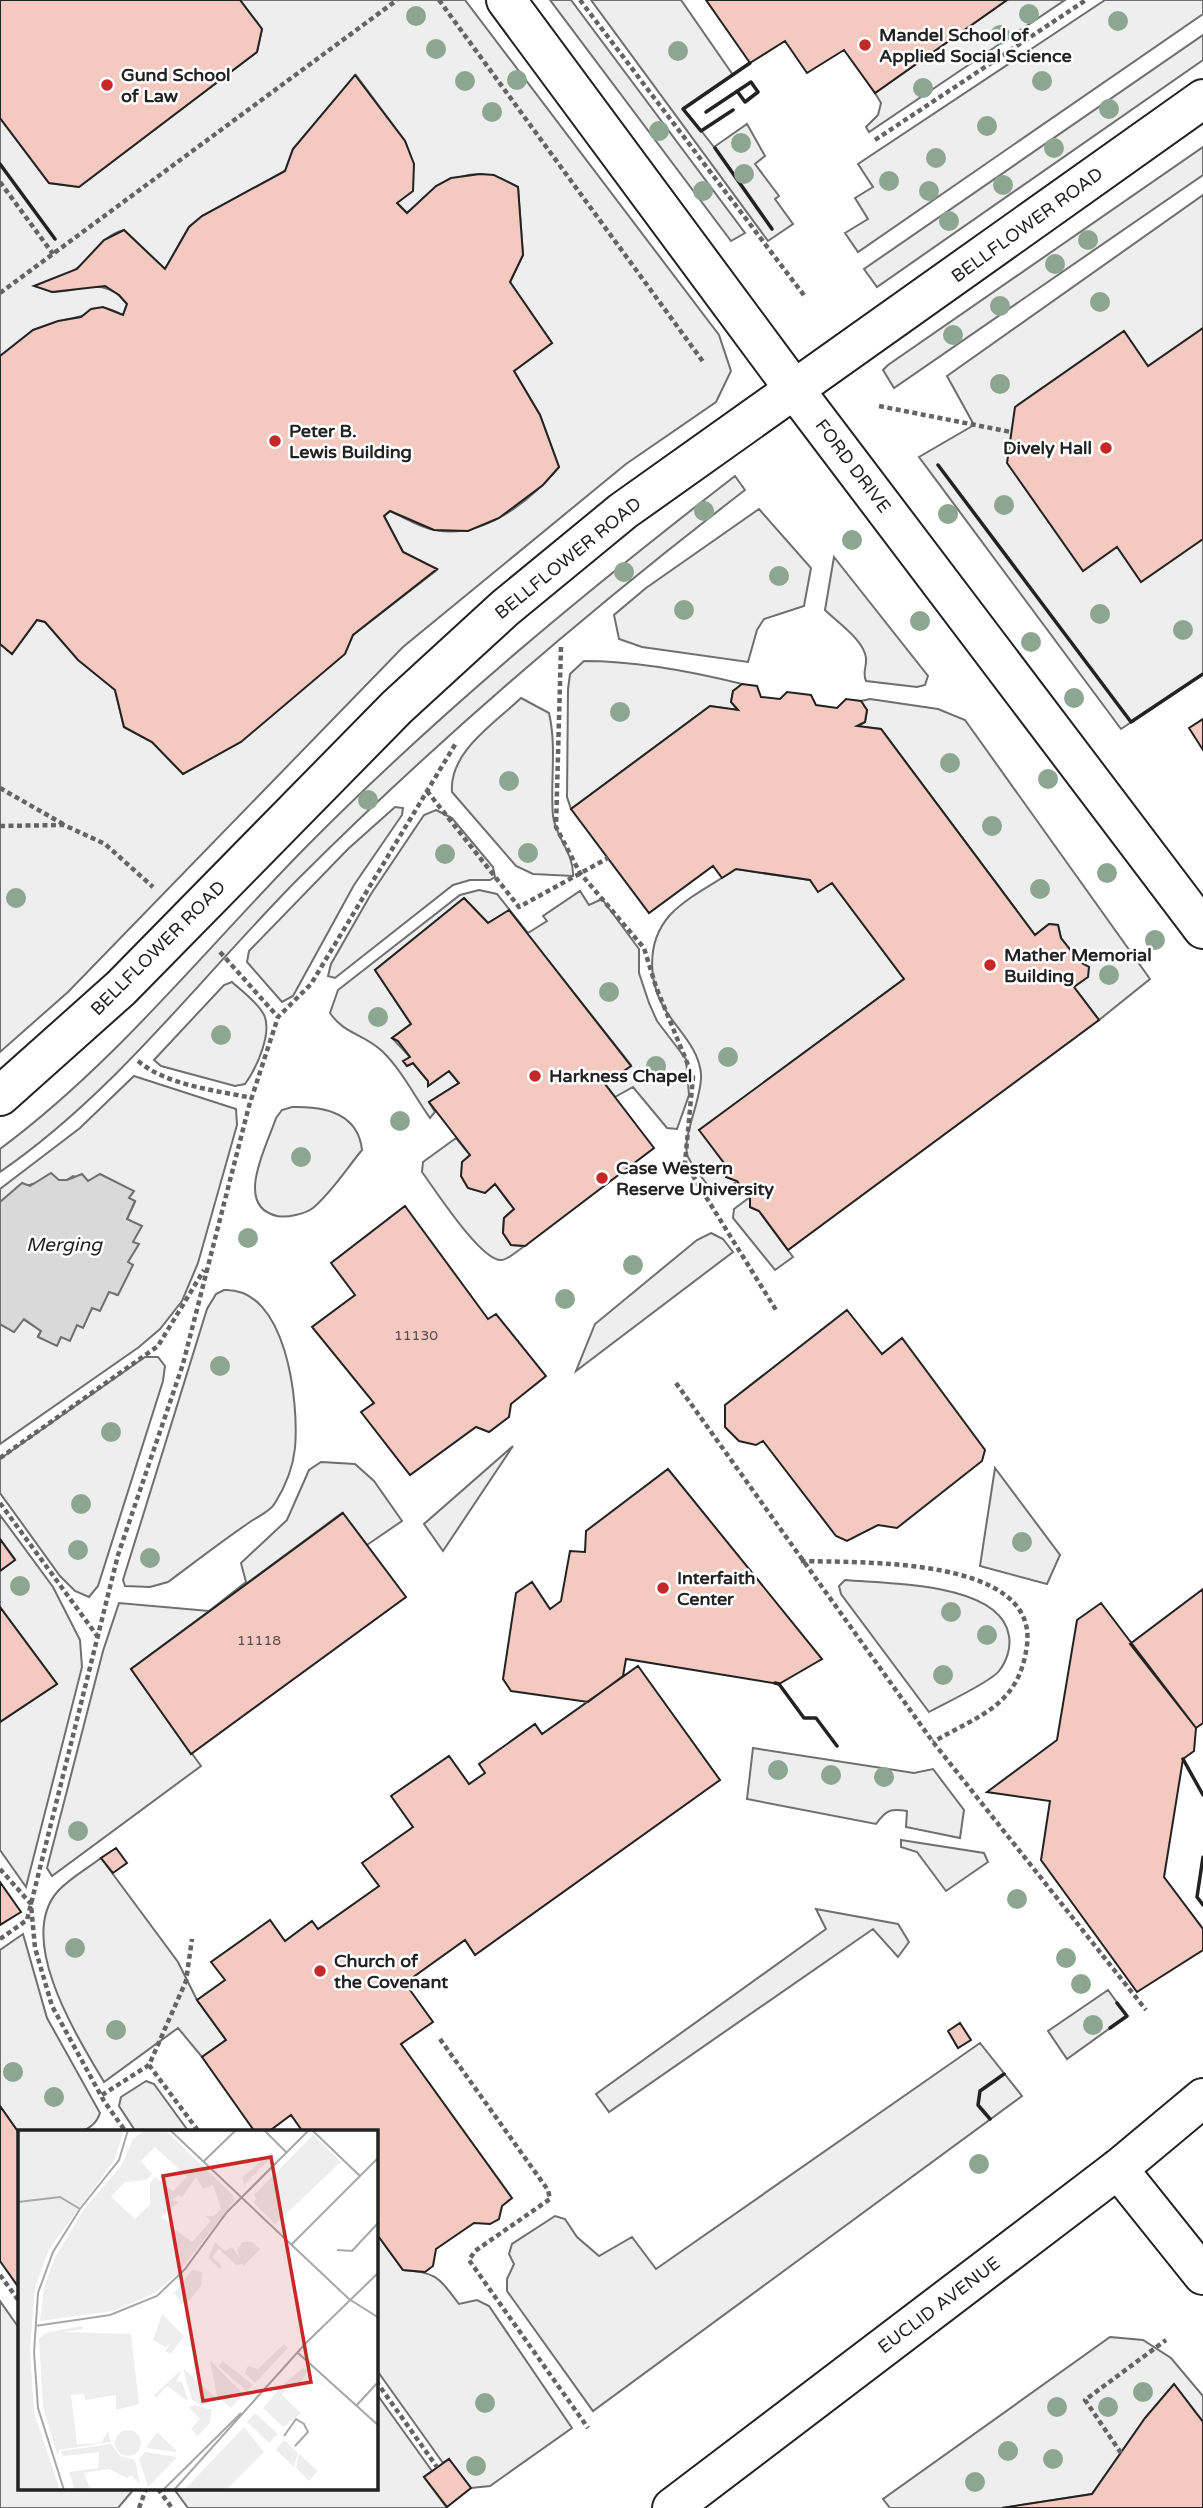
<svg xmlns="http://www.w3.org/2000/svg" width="1203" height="2508" viewBox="0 0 1203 2508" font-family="'Varela Round',sans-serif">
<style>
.green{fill:#eee;stroke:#6f6f6f;stroke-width:2}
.water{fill:#d9d9d9;stroke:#6f6f6f;stroke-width:2}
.building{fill:#f3c9c0;stroke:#222;stroke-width:2}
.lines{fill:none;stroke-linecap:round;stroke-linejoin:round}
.street-casing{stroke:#222;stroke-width:42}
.secondary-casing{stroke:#222;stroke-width:42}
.primary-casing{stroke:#222;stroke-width:42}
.path{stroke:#646464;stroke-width:4.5;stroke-dasharray:5 3.5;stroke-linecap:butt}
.street{stroke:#fff;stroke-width:38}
.secondary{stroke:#fff;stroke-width:38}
.primary{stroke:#fff;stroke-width:38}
.wall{stroke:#222;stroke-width:3.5}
.tree{fill:#8da692}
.poi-dot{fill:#c62828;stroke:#fff;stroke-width:2.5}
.labels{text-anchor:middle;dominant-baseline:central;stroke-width:5;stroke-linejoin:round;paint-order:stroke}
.number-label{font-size:14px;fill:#564c4a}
.poi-label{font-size:18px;font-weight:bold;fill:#222;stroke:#fff;text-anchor:start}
.street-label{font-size:18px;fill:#222;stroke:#fff}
.water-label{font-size:19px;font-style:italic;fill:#222;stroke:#fff}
.inset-road{fill:none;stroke:#a7a7a7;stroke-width:2}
.view{fill:#c62828;fill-opacity:0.15;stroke:#c62828;stroke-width:3.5}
.inset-edge{fill:none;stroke:#222;stroke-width:3.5}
</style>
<rect width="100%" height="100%" fill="#fff"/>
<!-- green -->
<path class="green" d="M240,0H465L719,335L731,371L716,402L626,464L403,647L68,992L0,1052V644L12,654L37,620L45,622L115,690L124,727L152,742L183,774L211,758L353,635L437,570L403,552L384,516L390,511C404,517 420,528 435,530C483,540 530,501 559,467L540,415L514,371L552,343L510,282L523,255L518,187C468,158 445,183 407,213L397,203L413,164L405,141L356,75L293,149L285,171L202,216L189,227L165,269L124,230C101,236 93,256 76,269C65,278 59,279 52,292C82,291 105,275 127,304L123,315C92,300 102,312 78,317C43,324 29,335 0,356V118L49,183L79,187L257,52L262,29Z
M550,0H571L745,233L731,241Z
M591,0H681L733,75L684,109L714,147L747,124L765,156L755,164L779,196L775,199L793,224L768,241Z
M1007,0H1065L869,132L866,127L878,115L881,103L875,93Z
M1105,0H1203V14L858,252L845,233L868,219L855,198L873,187L858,164Z
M1203,35V60L877,287L864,269Z
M1203,147V175L894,388L883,370L888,365Z
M1203,195V674L1121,729L919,457L974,425L947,376Z
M735,476L745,490C588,611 438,739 298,879C200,978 115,1093 0,1172V1149C116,1063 207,947 308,845C443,709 584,593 735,476Z
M759,509L811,568L804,606L764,619L757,630L748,662L642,647L619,639L614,615L646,588Z
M834,557L928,676L925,685L917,687L866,681C862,672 867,667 866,658C864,640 837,622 825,610Z
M584,661C638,661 690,671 742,684L733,691L731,702L738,710L710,706L571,809L567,797L568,689L570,674Z
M521,698L549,713C557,748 550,781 553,816C556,838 574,853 573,876L533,874L516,866L452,792C449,752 494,724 521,698Z
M870,699L938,709L965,720L1150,979L1099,1020L1074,987L1089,967L1080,962L1061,938L1058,925L1049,924L1035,935L881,729L857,726L865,722L867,711L861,701Z
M395,807L403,808L402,815L354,885L293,996L282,1002L247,962L249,951L348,849Z
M436,810L452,818L493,867L495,877L490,880H470L453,885L335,978L328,976L331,964L371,894L424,815Z
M736,869L810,880L818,891L832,883L904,979L700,1130L727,1167V1177L737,1181L723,1193L713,1192C705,1181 694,1169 688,1157C680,1140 703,1097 701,1074C699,1050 681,1033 668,1014C648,985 645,943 670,915C687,897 715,883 736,869Z
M479,890L497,894L528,933L547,921L543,916L580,891L589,905L602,899L639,949V973L649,1003L657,1021L686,1059L689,1095L677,1129L667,1128L633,1087L615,1097L605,1084L631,1065L509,911L488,923L464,898L375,970L411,1024L392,1038L410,1057L404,1061L407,1066L413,1063L428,1081V1086L449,1071L459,1083L429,1102L435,1112L430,1118C415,1097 401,1069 382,1051C363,1033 345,1035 330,1013L338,990L460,895Z
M232,982C242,991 256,1001 263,1013C274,1031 256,1069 245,1084L235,1086L161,1066L154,1060L224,985Z
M134,1076L236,1109L237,1125L198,1263L182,1301L160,1329L139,1347L0,1444V1324L14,1332L23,1319L41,1331L38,1336L57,1345L61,1337L77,1325L83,1327L92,1308L109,1291L117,1295L132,1265L128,1263L133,1242L127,1219L135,1202L128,1198L133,1192L96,1179L88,1181L73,1176L67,1180C39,1179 23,1185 0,1202V1189L80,1128Z
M292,1107C323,1106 358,1112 362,1150C347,1168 332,1192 313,1208C305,1214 287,1218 277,1216C233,1206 267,1146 276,1118L282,1110Z
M456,1138L470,1155L461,1176L468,1188L485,1193L495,1184L514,1209L504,1218L503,1233L511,1245L525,1246C518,1250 509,1259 502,1260C482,1263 434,1188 422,1172L423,1162Z
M750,1197V1207L759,1211L793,1257L775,1270L733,1218L734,1209Z
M711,1233L723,1239L733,1252L576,1371L595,1324L697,1240Z
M224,1290C287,1287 299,1403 295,1448C293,1467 285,1487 275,1503C270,1512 258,1516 250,1522C222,1541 195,1562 168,1582L150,1587L125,1586L123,1580L207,1309L216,1294Z
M145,1357H158L165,1366L163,1381L98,1586L89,1597L75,1591L60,1576L0,1493V1459Z
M513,1446L443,1551L424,1524Z
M321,1462L355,1464L374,1481L402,1521L367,1545L342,1513L131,1669L201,1766L52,1876L47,1868L103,1651L119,1603L209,1611L246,1582L241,1563L287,1520L309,1470Z
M995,1468L1060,1555L1047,1584L980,1566Z
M0,1515L53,1587L80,1640L82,1667L26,1887L0,1850V1722L57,1684L0,1607V1571L15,1559L0,1539Z
M845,1580C886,1584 1001,1582 1009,1636C1011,1647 1007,1661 999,1671C991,1682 943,1704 929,1712L841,1594L839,1586Z
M753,1748L914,1773L933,1769L964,1810L960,1838L906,1827L907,1811C891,1808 886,1810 876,1824L747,1799Z
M901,1840L984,1853L988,1862L946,1891L917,1852L901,1847Z
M101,1858L178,1962L197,2000L226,2040L202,2057L178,2028L104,2082C78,2038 15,1939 58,1891C70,1878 88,1868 101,1858Z
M816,1909L898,1924L909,1942L898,1957L873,1929L609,2112L596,2094L826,1929Z
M23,1934L47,2018L100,2113C89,2147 43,2124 19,2133L0,2106V1950Z
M1108,1990L1127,2016L1067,2059L1048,2031Z
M980,2043L1022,2096L593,2411L507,2291V2279L514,2264L509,2254L512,2244L555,2216L565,2219L577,2237L599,2256L632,2237L656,2269Z
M146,2081L154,2084L189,2132H136L119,2106L121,2097Z
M376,2233L403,2270C437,2272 439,2278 459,2304L477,2300L489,2306L572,2428L490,2486L471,2488L449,2459L443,2463L376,2369Z
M0,2301L19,2328V2489H134L118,2508H0Z
M1110,2337L1143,2340L1171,2358L1203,2396V2422L1174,2384L1145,2418L1092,2494L1002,2508H890L883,2499Z
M376,2393L432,2471L424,2477L447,2508H188L174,2489H376Z"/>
<!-- water -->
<path class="water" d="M51,1173L59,1180H67L82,1174L88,1181L100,1174L134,1191L129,1198L135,1201L127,1219L142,1226L133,1242L139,1244L128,1262L133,1265L118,1295L109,1292L100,1311L92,1308L83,1328L77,1325L70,1341L61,1337L57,1346L38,1337L41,1331L24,1319L14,1332L0,1324V1202L22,1183L30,1186Z"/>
<!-- building -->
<path class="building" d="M0,0H240L262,29L257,52L79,187L49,183L0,118Z
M706,0H1007L875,93L844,50L807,73L785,41L750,63Z
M355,75L405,141L414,164L413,191L397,203L407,213L436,186L451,178L480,174L494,175L518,187L523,255L510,282L552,343L514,371L540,415L559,467L543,485L499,518L468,531L434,530L390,511L384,516L403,552L437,569L353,635L345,654L241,742L183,774L152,742L124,727L115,690L78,660L45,622L37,620L12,654L0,644V356L33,330L58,321L81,317L91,309L103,307L123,315L127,304L119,295L105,286L52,292L34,286L77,269L104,240L124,230L165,269L189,227L202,216L285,171L293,149Z
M1203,328V539L1141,582L1117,547L1083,571L1007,463L1015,407L1124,331L1148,366Z
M742,684L757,686L761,697L780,699L787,692L811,695L816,705L837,708L846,699L861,701L867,710L865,722L857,726L881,729L1035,935L1049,924L1058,925L1061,938L1080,962L1089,967L1088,977L1074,987L1099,1020L788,1250L759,1211L750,1207V1197L737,1181L726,1177L727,1167L699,1130L904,979L832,883L818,892L810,880L736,869L722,878L713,866L649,913L571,809L710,706L738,710L731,702L733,691Z
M1203,719V750L1189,728Z
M464,898L488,923L509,910L631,1066L605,1084L654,1148L525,1246L511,1245L503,1233L504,1218L514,1209L495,1184L485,1193L468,1188L461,1176L462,1162L470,1155L429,1102L459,1083L449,1071L428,1086V1081L413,1063L407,1066L403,1061L410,1057L398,1041L392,1038L411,1024L375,970Z
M405,1206L488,1319L496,1314L546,1376L511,1404L509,1417L489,1432L476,1427L410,1475L361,1412L374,1403L312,1327L355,1295L331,1263Z
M847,1310L882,1354L902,1338L985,1450L982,1461L897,1528L878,1525L847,1541L836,1536L763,1441L756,1445L739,1441L725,1427V1405Z
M668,1469L822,1659L779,1684L626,1659L623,1676L588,1702L511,1691L503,1679L516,1593L532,1582L550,1609L561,1601L570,1551L585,1552L586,1531Z
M343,1513L406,1597L191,1754L131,1669Z
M0,1539L15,1560L0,1571Z
M1203,1589V1723L1196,1728L1130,1644Z
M1101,1603L1196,1728L1194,1751L1183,1759L1164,1877L1203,1929V1950L1137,1992L1041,1860L1050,1801L987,1792L1057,1740L1077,1620Z
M0,1607L57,1684L0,1722Z
M638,1666L720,1780L475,1955L465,1940L405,1983L433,2022L401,2044L512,2198L502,2206L499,2219L490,2224L474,2223L436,2249L433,2266L425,2272L403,2270L376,2233V2132H303L291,2115L268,2132H255L202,2057L226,2040L197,2000L225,1980L211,1962L270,1920L285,1941L312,1921L318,1929L379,1886L362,1863L413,1827L391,1796L449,1756L469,1784L485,1773L479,1764L535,1724L542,1734Z
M116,1848L127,1863L113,1873L101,1858Z
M0,1882L21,1912L0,1925Z
M960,2023L971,2040L958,2048L948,2031Z
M0,2106L19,2133V2288L0,2261Z
M1174,2384L1203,2422V2508H1002L1092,2494L1145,2418Z
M449,2459L471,2488L447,2507L424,2477Z"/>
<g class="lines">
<defs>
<path id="street" d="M0,1096L121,988L397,707L505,608L623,511L1203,99"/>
<path id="secondary" d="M506,0L794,389L1203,929
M1118,2169L1203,2275"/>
<path id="primary" d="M672,2508L1118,2169L1203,2098"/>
</defs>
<!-- street casing -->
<use href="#street" class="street-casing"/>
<!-- secondary casing -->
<use href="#secondary" class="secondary-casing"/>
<!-- primary casing -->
<use href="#primary" class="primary-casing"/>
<!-- path -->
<path class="path" d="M439,0L704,363
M580,0L806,298
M875,140L1086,0
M0,182L53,254
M0,293L397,0
M879,406L1011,432
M561,647L556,827L580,873L644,948L656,987L693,1077L685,1163L776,1310
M0,788L63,824
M427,791L519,907L608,858
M0,826L64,825L105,844L153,887
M220,952L278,1017
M138,1061C168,1086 215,1090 252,1098
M676,1383L933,1742L1146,2010
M0,1458L158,1346L204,1270
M0,1503L98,1637
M801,1561C856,1563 1038,1555 1027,1645C1019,1706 981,1714 933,1742
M0,1869L31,1904L35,1948L52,2006L104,2101L126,2132
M0,1939L27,1920L118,1555L183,1364L249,1106L278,1017L311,984L456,743
M440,2039L548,2190L550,2199L475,2251L469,2260L588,2428
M149,2065L199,2132
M102,2095L149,2065L186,1981L192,1939
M0,2275L19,2301
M376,2381L437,2467
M1121,2453L1085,2400L1166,2340
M158,2489L172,2508
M139,2508L146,2489"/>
<!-- street -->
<use href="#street" class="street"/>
<!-- secondary -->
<use href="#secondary" class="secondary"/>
<!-- primary -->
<use href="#primary" class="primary"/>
<!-- wall -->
<path class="wall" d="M733,110L701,131L683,109L750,63
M706,112L751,82L758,92L745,102L737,91
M715,148L772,229
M0,164L55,239
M938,465L1131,722L1203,674
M775,1683L779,1684L804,1718H816L837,1746
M1183,1759L1203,1795
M1203,1857L1197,1897L1203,1905
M1110,2028L1127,2016L1117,2003
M990,2119L978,2105L980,2091L1004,2074"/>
</g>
<!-- trees -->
<g class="tree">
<circle cx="1029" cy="14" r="10"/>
<circle cx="416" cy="16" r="10"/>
<circle cx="1118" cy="21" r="10"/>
<circle cx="1000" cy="35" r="10"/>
<circle cx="436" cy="49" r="10"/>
<circle cx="678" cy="51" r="10"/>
<circle cx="517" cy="80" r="10"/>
<circle cx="465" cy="81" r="10"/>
<circle cx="1042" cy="81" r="10"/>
<circle cx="923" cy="88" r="10"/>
<circle cx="1109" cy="109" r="10"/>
<circle cx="492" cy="112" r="10"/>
<circle cx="987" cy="126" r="10"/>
<circle cx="659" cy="131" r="10"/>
<circle cx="741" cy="143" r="10"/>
<circle cx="1054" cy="148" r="10"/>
<circle cx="936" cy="158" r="10"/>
<circle cx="744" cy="174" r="10"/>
<circle cx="889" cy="181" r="10"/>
<circle cx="1003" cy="185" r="10"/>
<circle cx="703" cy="191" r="10"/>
<circle cx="929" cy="191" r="10"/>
<circle cx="949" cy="221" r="10"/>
<circle cx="1088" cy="240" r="10"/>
<circle cx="1055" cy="264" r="10"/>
<circle cx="1100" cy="302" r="10"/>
<circle cx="1000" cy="306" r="10"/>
<circle cx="953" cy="335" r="10"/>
<circle cx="1000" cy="384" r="10"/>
<circle cx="1004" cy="505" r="10"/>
<circle cx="704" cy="511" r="10"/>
<circle cx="948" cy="514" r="10"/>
<circle cx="852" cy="540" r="10"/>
<circle cx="624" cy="572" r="10"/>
<circle cx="779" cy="576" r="10"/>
<circle cx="684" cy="610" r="10"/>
<circle cx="1100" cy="614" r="10"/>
<circle cx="920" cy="621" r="10"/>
<circle cx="1183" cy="630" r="10"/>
<circle cx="1031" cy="642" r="10"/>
<circle cx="1074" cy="698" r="10"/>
<circle cx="620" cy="712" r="10"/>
<circle cx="950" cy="763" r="10"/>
<circle cx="1048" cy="779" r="10"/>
<circle cx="509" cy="781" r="10"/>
<circle cx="368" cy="800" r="10"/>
<circle cx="992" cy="826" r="10"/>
<circle cx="528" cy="853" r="10"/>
<circle cx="445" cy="854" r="10"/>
<circle cx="1107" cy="873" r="10"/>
<circle cx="1040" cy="889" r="10"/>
<circle cx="16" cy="898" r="10"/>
<circle cx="1155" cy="940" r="10"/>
<circle cx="1109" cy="975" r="10"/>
<circle cx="609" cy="992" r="10"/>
<circle cx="378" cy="1017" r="10"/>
<circle cx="221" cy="1035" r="10"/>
<circle cx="728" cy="1057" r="10"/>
<circle cx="656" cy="1066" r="10"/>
<circle cx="400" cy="1121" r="10"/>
<circle cx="301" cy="1157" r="10"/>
<circle cx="248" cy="1238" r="10"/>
<circle cx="633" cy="1265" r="10"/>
<circle cx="565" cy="1299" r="10"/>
<circle cx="220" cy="1366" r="10"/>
<circle cx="111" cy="1432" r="10"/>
<circle cx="81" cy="1504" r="10"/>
<circle cx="1022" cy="1542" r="10"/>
<circle cx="78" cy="1550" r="10"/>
<circle cx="150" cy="1558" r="10"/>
<circle cx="20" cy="1586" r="10"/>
<circle cx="951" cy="1612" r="10"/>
<circle cx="987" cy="1635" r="10"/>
<circle cx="943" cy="1675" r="10"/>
<circle cx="778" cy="1770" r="10"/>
<circle cx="831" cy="1775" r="10"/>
<circle cx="884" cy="1777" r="10"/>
<circle cx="78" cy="1831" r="10"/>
<circle cx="1017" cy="1899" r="10"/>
<circle cx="75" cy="1948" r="10"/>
<circle cx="1066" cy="1958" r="10"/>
<circle cx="1081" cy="1984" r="10"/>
<circle cx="1093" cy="2025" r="10"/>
<circle cx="116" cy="2030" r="10"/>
<circle cx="13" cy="2072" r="10"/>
<circle cx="54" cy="2097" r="10"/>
<circle cx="979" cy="2164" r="10"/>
<circle cx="1143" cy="2392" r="10"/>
<circle cx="485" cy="2403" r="10"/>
<circle cx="1057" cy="2407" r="10"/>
<circle cx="1108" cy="2407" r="10"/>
<circle cx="1008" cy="2451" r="10"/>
<circle cx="1053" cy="2459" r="10"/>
<circle cx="476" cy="2466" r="10"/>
<circle cx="975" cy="2482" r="10"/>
</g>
<!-- markers -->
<g class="poi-dot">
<circle cx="865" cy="45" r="7"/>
<circle cx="107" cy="85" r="7"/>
<circle cx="275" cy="441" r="7"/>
<circle cx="1106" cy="448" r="7"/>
<circle cx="990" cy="965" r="7"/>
<circle cx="535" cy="1076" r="7"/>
<circle cx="602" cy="1178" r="7"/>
<circle cx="663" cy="1588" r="7"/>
<circle cx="320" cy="1971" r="7"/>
</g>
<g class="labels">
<!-- number labels -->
<g class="number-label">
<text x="416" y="1335">11130</text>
<text x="259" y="1640">11118</text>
</g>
<!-- poi labels -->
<g class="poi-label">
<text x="879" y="35">Mandel School of<tspan x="879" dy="21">Applied Social Science</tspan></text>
<text x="121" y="75">Gund School<tspan x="121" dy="21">of Law</tspan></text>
<text x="289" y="431">Peter B.<tspan x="289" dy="21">Lewis Building</tspan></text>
<text x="1092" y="448" text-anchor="end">Dively Hall</text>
<text x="1004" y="955">Mather Memorial<tspan x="1004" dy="21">Building</tspan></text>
<text x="549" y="1076">Harkness Chapel</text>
<text x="616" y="1168">Case Western<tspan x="616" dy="21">Reserve University</tspan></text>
<text x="677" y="1578">Interfaith<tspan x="677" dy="21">Center</tspan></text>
<text x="334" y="1961">Church of<tspan x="334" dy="21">the Covenant</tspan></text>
</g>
<!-- street labels -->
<g class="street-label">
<text transform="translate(1027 225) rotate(-36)">BELLFLOWER ROAD</text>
<text transform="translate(853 466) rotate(53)">FORD DRIVE</text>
<text transform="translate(568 558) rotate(-39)">BELLFLOWER ROAD</text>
<text transform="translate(158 948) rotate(-45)">BELLFLOWER ROAD</text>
<text transform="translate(939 2305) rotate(-37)">EUCLID AVENUE</text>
</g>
<!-- water labels -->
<g class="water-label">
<text x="64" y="1245">Merging</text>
</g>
</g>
<!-- overview -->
<g transform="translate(18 2130)">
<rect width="360" height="360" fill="#fff"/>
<path d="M0,0H106L96,31L31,119L17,158L12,218L16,283L42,360H0ZM127,0H147L215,65L216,71L159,144L137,163L95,181L22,191L26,158L37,127L67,78L103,36L115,9ZM137,17L169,47L155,61L137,47L132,53V74L117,89L93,67L107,52L128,50L134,44L123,31ZM178,47L185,59L195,55L203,79L196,86H188L193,91L174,112L159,101L153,102L152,92L143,87L161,72L154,70L160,65L164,67ZM295,5L323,32L257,94L235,72L239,69L236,65ZM253,22L256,25L226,55L225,47ZM197,112L207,121L214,117L222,128L219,120L225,112H234L242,119L226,136L228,142L225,134L218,135L201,119L194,127L204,136L202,139L190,128ZM174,140L184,142L183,156L167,176L156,163ZM144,184L166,206L153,224L147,221L152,214L147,217L135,210ZM65,196V199L46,202L113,204L121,274L98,280V265L67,270L66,264L53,265L59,314L83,313L90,301L93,312L41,320L40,327L25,277L21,208L30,202ZM266,214L270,218L237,253L227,243L230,236L240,239ZM192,230L225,264L213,278L199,266ZM205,231L235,255L229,261L200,236ZM165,238L197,267L193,272L183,275L174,270ZM285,238L289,240L321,268L289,242L283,252L268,260L264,256ZM163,240L159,252H164L170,271L149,256L138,268L136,265ZM263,257L267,261L264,265L283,283L265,297L245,278ZM177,275L194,280L192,293L180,306L173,299L182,289L171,277ZM237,283L260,304L251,313L229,292ZM226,297L246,322L208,360H166ZM97 313a13 13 0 1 1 26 0a13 13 0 1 1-26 0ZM139,302L158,320V322L128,318ZM266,310L280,323L276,337L258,320ZM93,314L102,326L117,330L122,354L113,345L109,348L91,339L66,343L72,358L57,360L51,342L80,338L81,322L45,326L43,321ZM127,322L159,327L130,357L121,329ZM281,324L300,341L291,351L278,338Z" fill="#eee" fill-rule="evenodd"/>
<path class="inset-road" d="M152,0L331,169M246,0L268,22M294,0L342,46M185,32L218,0M0,72L42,67L62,79M273,115L359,29M319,120L334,121L361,92M331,169L361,188M17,196L92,185L139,166L167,139L209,82L291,0M280,223L361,296M338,276L361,251M266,306L278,289L286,294L290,302L277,316M46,360L20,278L16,222L20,163L35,122L62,79L101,30L110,0M145,360L223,283M156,360L287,214L361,142"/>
<path class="view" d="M253,27L293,252L185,271L145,46Z"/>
<rect width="360" height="360" class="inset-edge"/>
</g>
</svg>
